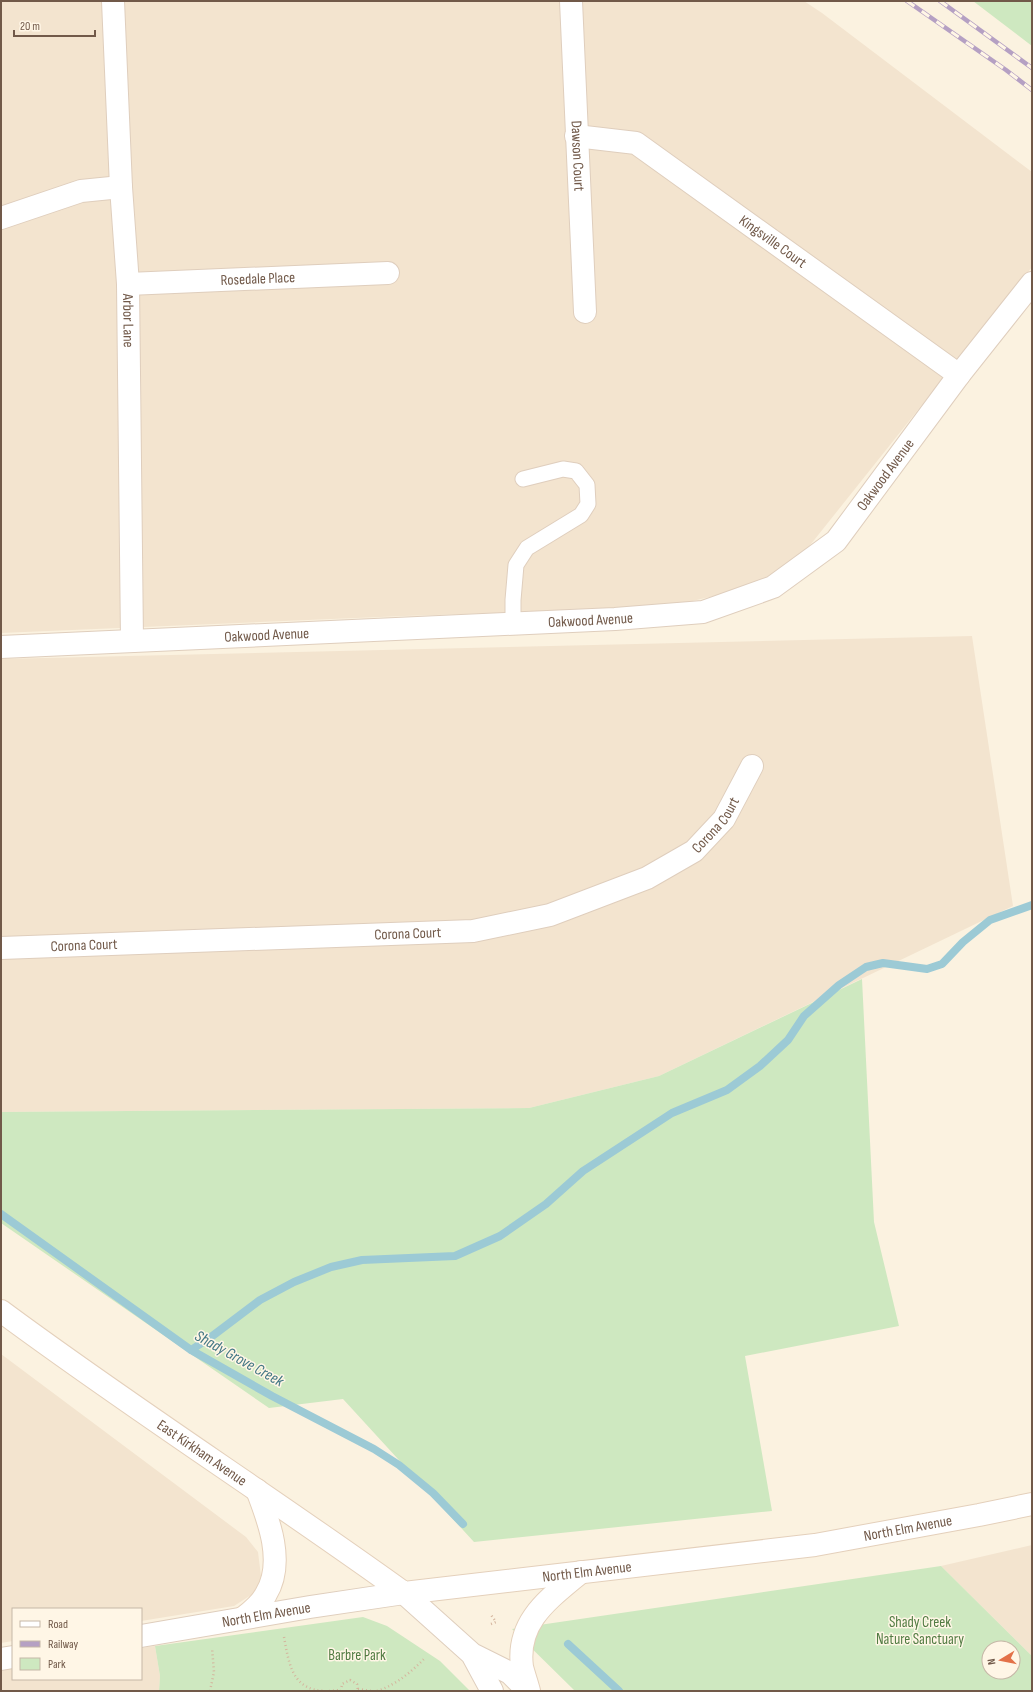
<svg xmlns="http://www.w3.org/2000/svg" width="1033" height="1692" viewBox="0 0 1033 1692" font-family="'Sofia Sans Condensed',sans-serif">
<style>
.residential{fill:#f3e4cf}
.green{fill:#cee8c0;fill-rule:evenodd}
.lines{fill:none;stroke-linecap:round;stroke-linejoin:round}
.stream{stroke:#9ccad5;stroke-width:8}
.service-casing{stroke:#dfcebd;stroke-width:17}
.minor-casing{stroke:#dfcebd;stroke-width:24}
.tertiary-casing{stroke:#dfcebd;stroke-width:24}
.secondary-casing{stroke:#e4d0bb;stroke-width:24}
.path{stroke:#d4b59d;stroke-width:2.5;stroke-dasharray:1 3;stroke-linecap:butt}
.service{stroke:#fff;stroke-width:15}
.minor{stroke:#fff;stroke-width:22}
.tertiary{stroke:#fff;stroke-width:22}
.secondary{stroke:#fff;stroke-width:22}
.rail-casing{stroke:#b5a0c3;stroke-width:4.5}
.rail{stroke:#fff6e6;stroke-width:3;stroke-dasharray:9;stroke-linecap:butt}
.labels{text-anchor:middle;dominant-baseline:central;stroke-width:3;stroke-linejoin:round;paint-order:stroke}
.street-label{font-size:15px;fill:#715949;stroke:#fff6e6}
.park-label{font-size:15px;fill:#527c43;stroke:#fff6e6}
.water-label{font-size:16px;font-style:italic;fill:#437785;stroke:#fff6e6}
</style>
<rect width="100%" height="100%" fill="#fbf2e0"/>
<!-- residential -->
<path class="residential" d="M1,1H804L822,13L1032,172V267L807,549L781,569L753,584L718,595L688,602L642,608L404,616L1,633Z
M972,636L1013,906L659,1076L529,1108L1,1112V659Z
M1,1354L246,1537L258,1552L261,1576L257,1591L234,1606L141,1621V1609H13V1641L1,1643Z
M1032,1545V1656L941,1566Z
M155,1646L160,1676L159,1691H1V1670L13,1668V1679H141V1648Z"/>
<!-- green -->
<path class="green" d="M973,1H1032V46Z
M862,979L874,1222L899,1326L745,1356L772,1511L474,1542L343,1399L269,1408L1,1223V1112L529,1108L659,1076Z
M941,1566L1032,1656V1691H575L512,1629ZM989,1648H1013V1672H989Z
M363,1617L387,1626L440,1661L470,1691H159L160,1676L155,1646Z"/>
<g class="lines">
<!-- stream -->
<path class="stream" d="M1,1214L191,1350L272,1396L374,1449L399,1465L433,1493L463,1524
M191,1350L211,1337L260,1300L294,1282L331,1267L362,1260L455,1256L500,1236L546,1204L583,1171L672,1113L727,1090L760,1066L788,1040L804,1016L839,985L866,967L883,963L927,969L942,964L963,942L990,920L1032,905
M568,1644L619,1691"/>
<defs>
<path id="service" d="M513,623V600L516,565L527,548L581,515L588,504L587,485L576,471L563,469L523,479"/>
<g id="minor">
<path id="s1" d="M113,1L121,187L128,284L132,641"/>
<path id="s2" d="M571,1L585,312"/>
<path id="s3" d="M576,136L636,143L959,375"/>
<path d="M1,218L81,191L121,187"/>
<path id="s4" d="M128,284L388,273"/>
<path id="s5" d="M1,647L615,619L703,612L773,587L836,541L959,375L1032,283"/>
<path id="s6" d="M1,948L473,931L550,915L647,878L694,851L724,819L752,766"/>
<path id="s7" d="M141,1636L310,1607L404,1593"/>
<path d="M1,1659L13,1657"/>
</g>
<path id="tertiary" d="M404,1593L472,1654L510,1673L528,1691
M472,1654L492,1691"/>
<g id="secondary">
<path id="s8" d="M1,1311C133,1409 271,1497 404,1593L815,1545L979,1515L1032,1504"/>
<path d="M243,1618C252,1611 261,1604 266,1594C285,1563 269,1521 257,1490"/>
<path d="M529,1691C527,1683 524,1675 522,1667C516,1621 549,1599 581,1572"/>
</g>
</defs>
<!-- service casing -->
<use href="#service" class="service-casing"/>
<!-- minor casing -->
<use href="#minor" class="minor-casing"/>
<!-- tertiary casing -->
<use href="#tertiary" class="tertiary-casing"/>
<!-- secondary casing -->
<use href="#secondary" class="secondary-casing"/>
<!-- path -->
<path class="path" d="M491,1624L496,1622L491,1615
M284,1637C289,1664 292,1690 325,1691
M358,1689L371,1691
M210,1691L214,1672L212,1648
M329,1691L341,1690
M341,1691L342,1684L350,1680L357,1684L358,1691
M377,1691C396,1685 411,1672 425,1658"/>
<!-- service -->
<use href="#service" class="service"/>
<!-- minor -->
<use href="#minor" class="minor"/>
<!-- tertiary -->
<use href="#tertiary" class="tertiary"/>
<!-- secondary -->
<use href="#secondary" class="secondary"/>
<defs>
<path id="rail" d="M907,1L1006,70L1032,90
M940,1L1032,68"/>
</defs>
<!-- rail casing -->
<use href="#rail" class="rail-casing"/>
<!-- rail -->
<use href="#rail" class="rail"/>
</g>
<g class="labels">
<!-- street labels -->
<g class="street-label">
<text stroke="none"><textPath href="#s2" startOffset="155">Dawson Court</textPath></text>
<text stroke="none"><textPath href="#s3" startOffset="229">Kingsville Court</textPath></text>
<text stroke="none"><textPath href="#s4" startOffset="130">Rosedale Place</textPath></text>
<text stroke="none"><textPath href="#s1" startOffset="320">Arbor Lane</textPath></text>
<text stroke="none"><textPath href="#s5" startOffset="938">Oakwood Avenue</textPath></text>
<text stroke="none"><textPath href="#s5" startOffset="590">Oakwood Avenue</textPath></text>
<text stroke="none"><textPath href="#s5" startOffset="266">Oakwood Avenue</textPath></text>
<text stroke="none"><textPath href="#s6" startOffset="743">Corona Court</textPath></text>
<text stroke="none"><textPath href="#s6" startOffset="407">Corona Court</textPath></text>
<text stroke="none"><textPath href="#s6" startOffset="83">Corona Court</textPath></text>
<text stroke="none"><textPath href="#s8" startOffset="246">East Kirkham Avenue</textPath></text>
<text stroke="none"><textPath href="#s8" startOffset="1000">North Elm Avenue</textPath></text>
<text stroke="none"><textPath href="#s8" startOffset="676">North Elm Avenue</textPath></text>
<text stroke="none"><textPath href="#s7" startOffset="127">North Elm Avenue</textPath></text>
</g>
<!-- park labels -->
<g class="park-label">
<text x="920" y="1622">Shady Creek<tspan x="920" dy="17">Nature Sanctuary</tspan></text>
<text x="357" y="1655">Barbre Park</text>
</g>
<!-- water labels -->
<g class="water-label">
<text transform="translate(239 1359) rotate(29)">Shady Grove Creek</text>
</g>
</g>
<!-- border -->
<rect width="1033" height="1692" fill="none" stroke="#715949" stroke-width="4"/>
<!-- legend -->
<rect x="12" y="1608" width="130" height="72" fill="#fff6e6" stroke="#c6b7a7"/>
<rect x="20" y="1621" width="20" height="6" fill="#ffffff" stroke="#c6b7a7"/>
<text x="48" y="1628" font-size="12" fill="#715949">Road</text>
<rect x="20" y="1641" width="20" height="6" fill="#b5a0c3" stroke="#c6b7a7"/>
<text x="48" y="1648" font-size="12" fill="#715949">Railway</text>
<rect x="20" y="1658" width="20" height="12" fill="#cee8c0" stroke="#c6b7a7"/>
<text x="48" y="1668" font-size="12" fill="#715949">Park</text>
<!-- north arrow -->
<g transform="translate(1001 1660) rotate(260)"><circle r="19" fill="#fff6e6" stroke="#c6b7a7"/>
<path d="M0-3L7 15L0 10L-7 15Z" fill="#e37148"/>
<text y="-6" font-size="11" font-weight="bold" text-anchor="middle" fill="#715949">N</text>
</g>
<!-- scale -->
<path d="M14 30v6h81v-6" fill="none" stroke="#715949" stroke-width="2"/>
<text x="20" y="30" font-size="12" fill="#715949" stroke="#fff6e6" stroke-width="3" paint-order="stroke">20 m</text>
</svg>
